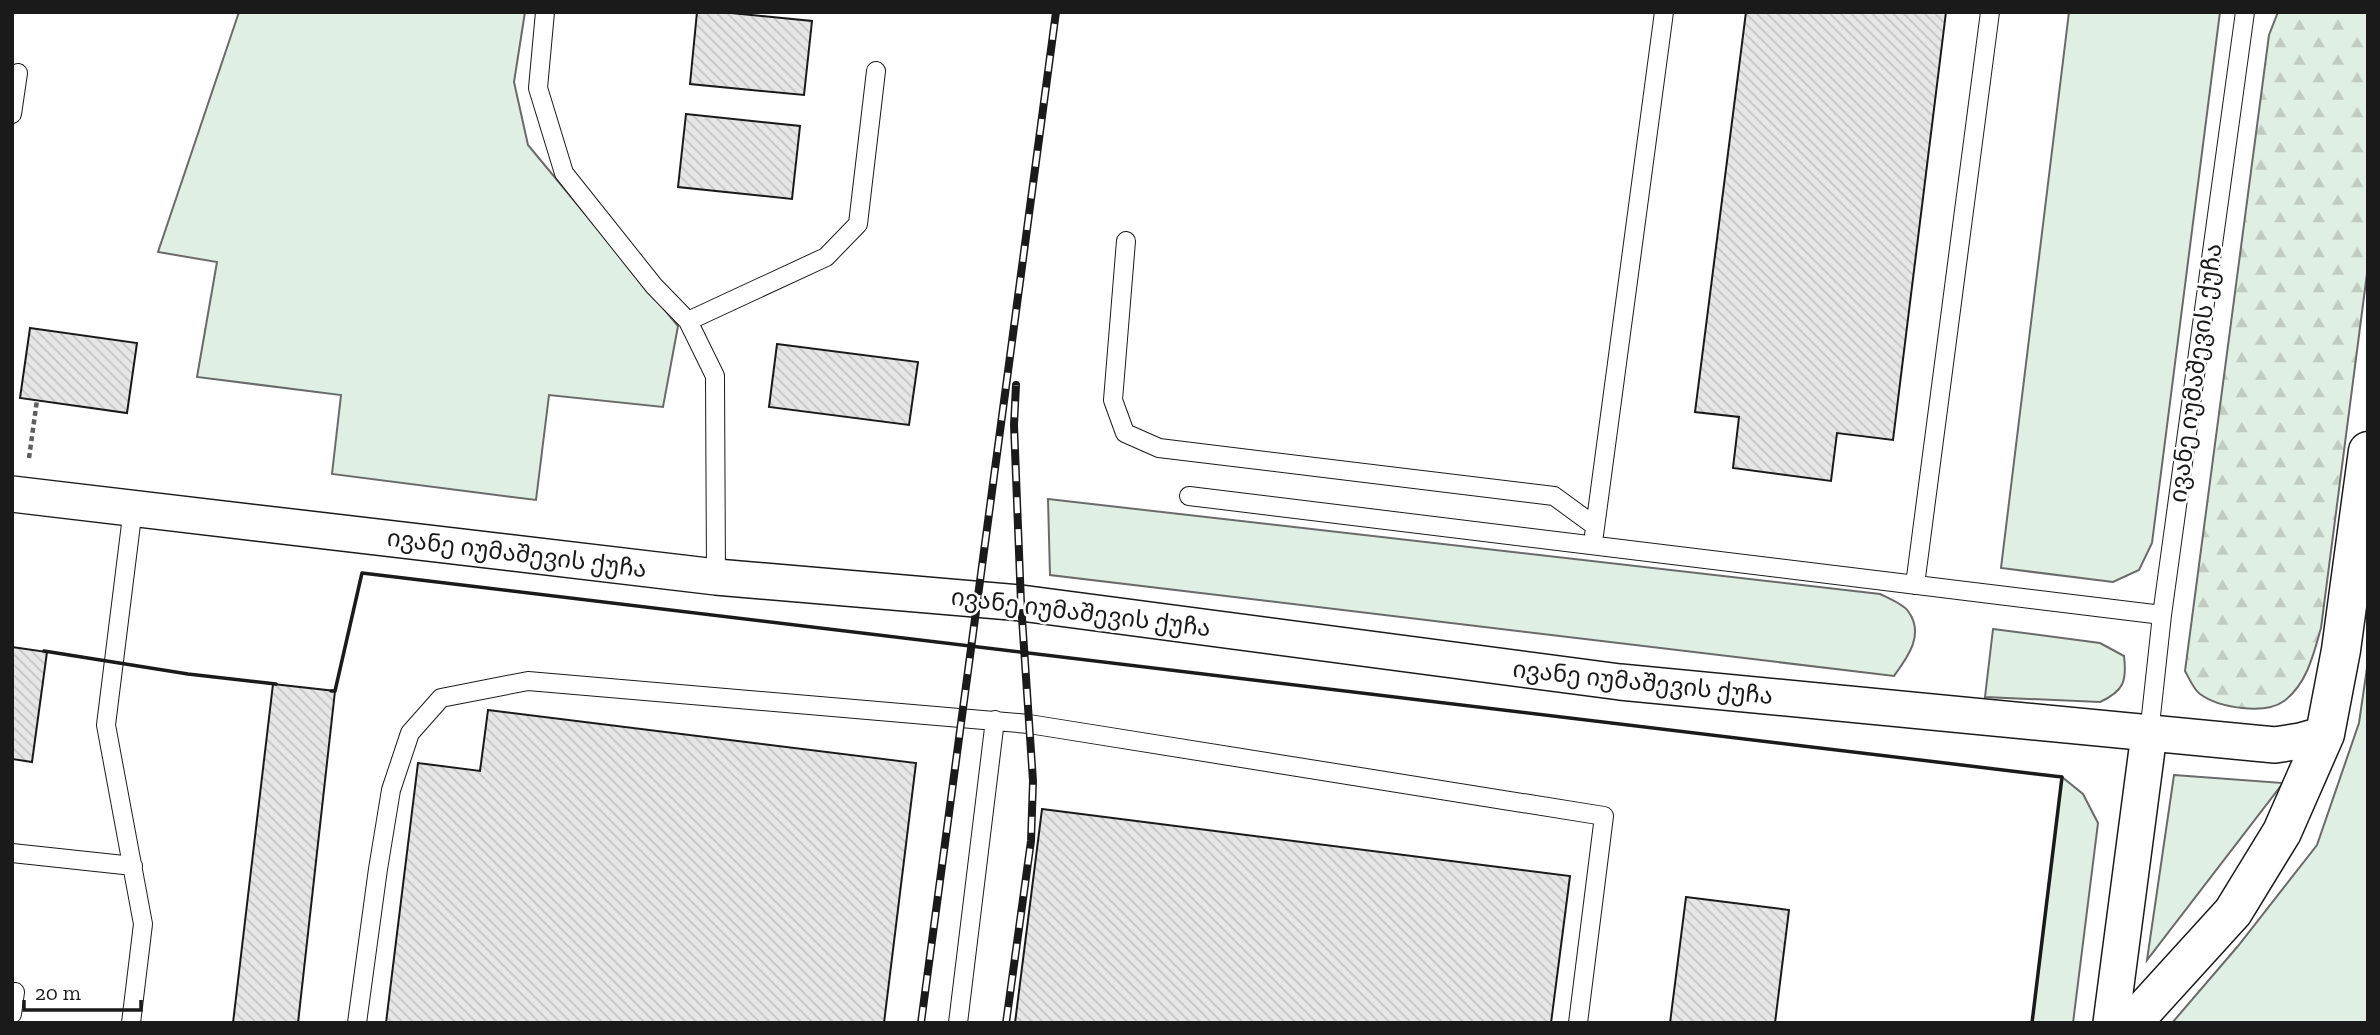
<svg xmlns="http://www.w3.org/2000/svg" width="2380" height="1035" viewBox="0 0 2380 1035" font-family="'Zilla Slab','Noto Sans Georgian',serif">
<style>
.green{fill:#e0efe3;stroke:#6a6a6a;stroke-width:2}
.forest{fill:url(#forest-firs);stroke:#6a6a6a;stroke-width:2}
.building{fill:url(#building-back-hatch);stroke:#1a1a1a;stroke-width:2}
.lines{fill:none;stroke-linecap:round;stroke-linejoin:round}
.service-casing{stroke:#1a1a1a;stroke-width:20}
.minor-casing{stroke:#1a1a1a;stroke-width:38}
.tertiary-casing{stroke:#1a1a1a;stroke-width:41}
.path{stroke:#5f5f5f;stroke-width:4.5;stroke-dasharray:5 3.5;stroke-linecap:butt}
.service{stroke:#fff;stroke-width:18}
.minor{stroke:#fff;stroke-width:35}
.tertiary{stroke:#fff;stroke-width:38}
.rail-casing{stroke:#1a1a1a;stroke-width:8}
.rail{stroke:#fff;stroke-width:5;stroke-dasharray:16;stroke-linecap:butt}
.wall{stroke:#1a1a1a;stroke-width:3.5}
.labels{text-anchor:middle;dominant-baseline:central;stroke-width:5;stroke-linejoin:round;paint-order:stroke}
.street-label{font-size:24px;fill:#1a1a1a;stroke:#fff}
</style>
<defs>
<pattern id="forest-firs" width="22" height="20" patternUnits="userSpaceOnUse" patternTransform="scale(1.75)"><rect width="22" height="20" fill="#e0efe3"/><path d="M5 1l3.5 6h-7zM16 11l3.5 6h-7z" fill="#c0ccc2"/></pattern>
<pattern id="building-back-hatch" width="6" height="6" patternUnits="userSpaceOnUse" patternTransform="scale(1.75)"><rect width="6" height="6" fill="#e6e6e6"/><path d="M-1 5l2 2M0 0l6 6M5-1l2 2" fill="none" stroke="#c5c5c5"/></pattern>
</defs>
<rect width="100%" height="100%" fill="#fff"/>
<!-- green -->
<path class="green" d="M239,12H525L514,82L528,145L678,326L663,407L549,395L536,500L332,474L341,395L197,377L217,262L158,252Z
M2069,12H2220L2152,543L2139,570L2113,582L2001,568Z
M1048,499L1880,594C1888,598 1903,604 1908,611C1925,634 1908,657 1894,676L1050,575Z
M1993,629L2100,643L2124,656C2127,681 2124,691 2100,702L1985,697Z
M2368,661V1023H2172L2238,946L2317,845L2359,723Z
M2174,775L2283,783L2147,960Z
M2062,777L2083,794L2098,823L2073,1023H2032Z"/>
<!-- forest -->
<path class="forest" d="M2278,12H2368V266L2321,628C2314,653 2307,684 2284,701C2265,715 2219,708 2200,694C2194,690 2189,678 2185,671L2269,35Z"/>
<!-- building -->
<path class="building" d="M697,12H721L812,21L804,95L690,84Z
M1746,12H1946L1893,440L1837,433L1831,481L1733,468L1739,417L1695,412Z
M686,114L800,126L792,199L678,187Z
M30,328L137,343L127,413L20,398Z
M777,344L918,362L909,425L769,407Z
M12,647L47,652L32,762L12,759Z
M273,684L335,691L298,1023H233Z
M488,710L916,763L884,1023H386L418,763L480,771Z
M1042,809L1570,876L1551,1023H1015Z
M1686,897L1789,910L1775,1023H1670Z"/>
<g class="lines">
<defs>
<path id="service" d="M545,12L538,88L564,173L654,286L688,321L715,376L716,577
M12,114L18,73
M1126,241L1113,400L1125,433L1159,448L1554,496L1595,526
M688,321L826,257L858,224L876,71
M1189,496L2162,615
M1594,535L1664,12
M1915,585L1990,12
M2149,734L2162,615L2245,12
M12,853L133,866
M12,1014L15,992
M131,1023L143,924L106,725L133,508
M357,1023L378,869L391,790L410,733L441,698L528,681L1029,724L1604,816L1578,1023
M958,1023L995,720"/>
<path id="minor" d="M12,494L716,577L1021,603L1620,682L2275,745L2300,741L2325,734
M2111,1023L2149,734"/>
<path id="tertiary" d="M2132,1023L2233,912L2282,832L2325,734L2341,650L2368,451"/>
</defs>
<!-- service casing -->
<use href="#service" class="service-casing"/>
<!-- minor casing -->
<use href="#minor" class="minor-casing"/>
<!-- tertiary casing -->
<use href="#tertiary" class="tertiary-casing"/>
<!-- path -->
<path class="path" d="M29,458L37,400"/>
<!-- service -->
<use href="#service" class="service"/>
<!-- minor -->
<use href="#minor" class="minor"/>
<!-- tertiary -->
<use href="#tertiary" class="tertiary"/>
<defs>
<path id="rail" d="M921,1023L1056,12
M1006,1023L1031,841L1033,781L1021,603L1014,425L1016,385"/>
</defs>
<!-- rail casing -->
<use href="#rail" class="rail-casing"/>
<!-- rail -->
<use href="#rail" class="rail"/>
<!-- wall -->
<path class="wall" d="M44,651L188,674L276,684
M331,691H335L362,573L2062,777L2032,1023"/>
</g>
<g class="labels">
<!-- street labels -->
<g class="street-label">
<text transform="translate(2195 373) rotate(-82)">ივანე იუმაშევის ქუჩა</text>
<text transform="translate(517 553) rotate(7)">ივანე იუმაშევის ქუჩა</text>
<text transform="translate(1081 612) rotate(7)">ივანე იუმაშევის ქუჩა</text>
<text transform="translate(1643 682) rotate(6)">ივანე იუმაშევის ქუჩა</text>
</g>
</g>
<!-- border -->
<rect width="2380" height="1035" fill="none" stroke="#1a1a1a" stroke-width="28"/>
<!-- scale -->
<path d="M24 1000v10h117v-10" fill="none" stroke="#1a1a1a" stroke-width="3.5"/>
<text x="35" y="1000" font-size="21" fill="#1a1a1a" stroke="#ffffff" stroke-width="5" paint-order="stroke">20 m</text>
</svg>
